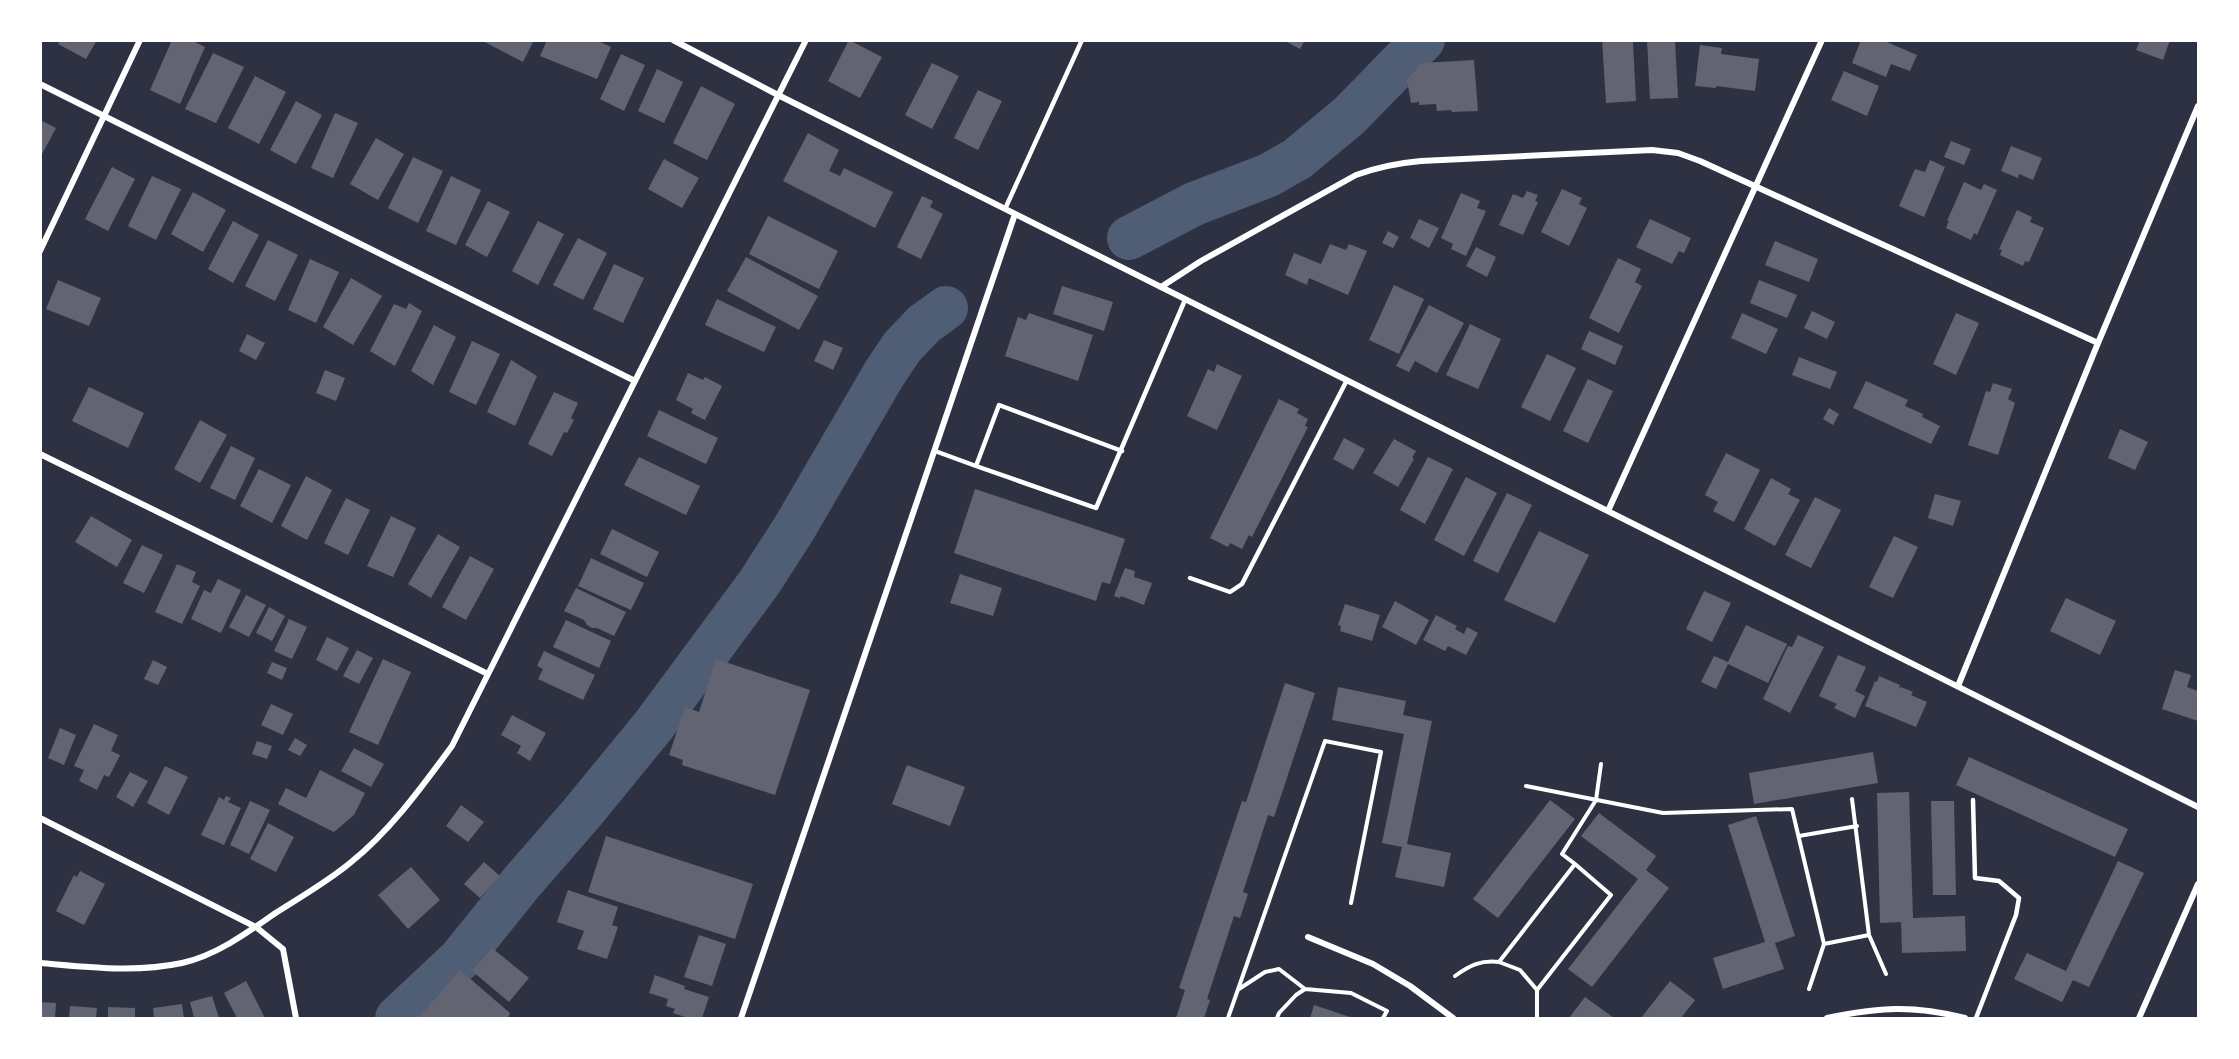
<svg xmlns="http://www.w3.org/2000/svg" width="2239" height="1059" viewBox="0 0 2239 1059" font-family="Ubuntu,sans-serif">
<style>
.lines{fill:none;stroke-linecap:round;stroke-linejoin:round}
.river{stroke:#4f5d75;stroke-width:44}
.building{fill:#626471}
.path{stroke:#fff;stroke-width:4}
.service{stroke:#fff;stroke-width:4.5}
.minor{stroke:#fff;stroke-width:6}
</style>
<rect width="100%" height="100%" fill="#2d3142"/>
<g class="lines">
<!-- river -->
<path class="river" d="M1129,238L1194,204L1269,175L1297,159L1349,116L1423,40
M397,1018L460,959L522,882L582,813L654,725L759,583L795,527L884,374L902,347L924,324L946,308"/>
</g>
<!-- building -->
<path class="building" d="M60,40H97L86,59L58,44Z
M172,40H191L205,47L180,104L150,90Z
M481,40H534L523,62Z
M547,40H596L611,47L597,79L540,56Z
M849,40L882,57L860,98L828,81Z
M1283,40H1305L1300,49Z
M1602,40L1633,42L1636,101L1606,103Z
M1647,40H1675L1678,98L1650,99Z
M1861,40H1882L1917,55L1910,71L1891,64L1886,77L1852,63Z
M2140,40H2170L2163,60L2136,50Z
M1700,45L1722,48L1721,54L1759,59L1755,91L1716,86V88L1695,86Z
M213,53L244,67L216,123L185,109Z
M621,54L645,65L624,111L600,99Z
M1474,60L1478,111L1452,112L1451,110L1437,111L1436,104L1419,105V102L1411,103L1407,80L1421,63Z
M932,63L959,76L932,129L905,115Z
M657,69L683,82L664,123L638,111Z
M1844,71L1879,86L1867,116L1831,100Z
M255,76L286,92L259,144L228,128Z
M701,86L735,104L707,160L673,143Z
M978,90L1002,101L978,150L954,138Z
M296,101L322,115L296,164L270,150Z
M335,113L358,123L333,178L311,168Z
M40,120L56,128L40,158Z
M808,133L839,150L829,171L840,176L844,168L893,192L875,228L783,181Z
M376,138L404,154L378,200L350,184Z
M1951,141L1971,149L1964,165L1944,157Z
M2011,146L2042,158L2033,180L2019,174L2018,178L2001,171Z
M413,157L443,171L418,223L388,208Z
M664,159L699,178L682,208L648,189Z
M1930,160L1945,167L1924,217L1899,206L1915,169L1925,172Z
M112,167L135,179L108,231L85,219Z
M152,176L181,189L156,240L128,226Z
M451,176L481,190L456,245L426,231Z
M1964,182L1981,190L1984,184L1997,190L1977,235L1974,233L1971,240L1946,228L1949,221H1947Z
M1562,189L1582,198L1579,204L1587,208L1569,246L1541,232Z
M1527,191L1538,195L1535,201L1538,202L1523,235L1499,225L1513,194L1523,198Z
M193,192L226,210L203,252L171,234Z
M1461,193L1480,201L1477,208L1486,211L1466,256L1451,249L1453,244L1441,238Z
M922,196L933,201L930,207L943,214L921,259L897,247Z
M488,201L510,212L487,257L465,245Z
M2017,210L2032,217L2030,222L2044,228L2029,262L2025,261L2023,266L2000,255L2002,250L1999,249Z
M768,216L838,251L819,289L749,254Z
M1419,219L1439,228L1429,248L1410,238Z
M1650,219L1691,238L1684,253L1679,251L1672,264L1636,247Z
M233,221L259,235L233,283L208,269Z
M538,221L564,234L538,285L512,271Z
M1388,231L1399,237L1393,248L1382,243Z
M578,238L607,253L583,300L553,285Z
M268,240L298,255L275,301L245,286Z
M1775,241L1818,259L1809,282L1765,265Z
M1330,244L1346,250L1349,244L1367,251L1348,295L1309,278L1307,285L1285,275L1294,253L1321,264Z
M1476,247L1496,257L1487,277L1466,266Z
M746,257L818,296L799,330L727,291Z
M1618,258L1641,269L1635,282L1642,286L1619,333L1589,318Z
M310,259L339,272L316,323L288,310Z
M614,264L644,278L623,323L593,309Z
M351,278L382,296L353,345L323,327Z
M58,280L101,298L89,326L46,309Z
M1759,280L1797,295L1787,318L1750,303Z
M1394,285L1424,299L1399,354L1369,340Z
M1062,286L1113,302L1104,331L1053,314Z
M717,299L776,327L764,352L705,325Z
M409,303L422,311L395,366L370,351L394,304L406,309Z
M1429,305L1464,323L1437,373L1415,361L1409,372L1396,366Z
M1812,311L1835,322L1827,339L1804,328Z
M1029,313L1093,335L1078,381L1005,356L1018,317L1026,320Z
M1742,313L1778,329L1766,354L1731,338Z
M1956,313L1979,323L1956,375L1933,364Z
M1470,324L1501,339L1478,389L1446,375Z
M434,325L456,337L433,385L411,371Z
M1589,331L1623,346L1615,365L1581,349Z
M247,334L265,343L256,360L239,351Z
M824,340L843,348L833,370L814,361Z
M472,341L500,354L476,405L449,392Z
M1547,354L1576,368L1550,421L1521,407Z
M1799,357L1837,372L1830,389L1792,375Z
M511,360L537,376L515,426L487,412Z
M1217,364L1242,376L1217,430L1187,416L1208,369L1214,372Z
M325,370L345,378L336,401L316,393Z
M688,373L703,380L705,377L722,386L705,420L691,413L693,409L676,400Z
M1588,379L1613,391L1588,443L1563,431Z
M1866,381L1908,400L1905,406L1923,414L1922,417L1940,426L1931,444L1853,408Z
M1993,383L2012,389L2008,399L2015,403L1998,455L1968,445L1986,391L1990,392Z
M89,387L144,413L128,448L72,421Z
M554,392L578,403L571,418L574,420L567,433L564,432L552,456L528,444Z
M1279,399L1299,409L1297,413L1308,419L1305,426L1308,427L1252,537L1249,535L1242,549L1230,543L1228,547L1210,538Z
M1829,408L1839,414L1833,425L1823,419Z
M659,410L718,438L706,464L647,436Z
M200,420L227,435L200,483L174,469Z
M2120,429L2148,442L2135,470L2108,458Z
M1344,438L1365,449L1353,470L1333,459Z
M1394,439L1416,451L1412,458L1414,459L1398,487L1373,473Z
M231,446L255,458L235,500L210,488Z
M1726,453L1760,470L1734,522L1713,511L1718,502L1705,495Z
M639,457L700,486L686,515L624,485Z
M1428,457L1453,469L1425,524L1400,510Z
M259,469L291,485L272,523L240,506Z
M306,476L332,490L307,540L281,526Z
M1466,477L1497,493L1464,556L1434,540Z
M1771,478L1791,489L1788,494L1800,500L1775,546L1744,529Z
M975,489L1125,539L1110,584L1102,582L1096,601L954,553Z
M1507,493L1532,505L1498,573L1473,561Z
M1935,494L1961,501L1953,526L1928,518Z
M1815,497L1841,510L1811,568L1785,555Z
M346,498L370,510L348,555L324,543Z
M91,516L132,540L117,567L75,542Z
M391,516L416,528L393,577L367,566Z
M612,529L659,552L647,577L600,554Z
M1539,531L1589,555L1555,623L1504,600Z
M438,534L460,547L431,598L408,584Z
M1894,536L1918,547L1893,598L1869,587Z
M142,545L163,555L144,593L123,583Z
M470,556L494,569L466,620L442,607Z
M591,558L644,583L631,610L578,586Z
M177,564L196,572L192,582L200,586L182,624L155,612Z
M1125,568L1135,571L1134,577L1152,583L1144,605L1121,596L1120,598L1114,596Z
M960,574L1002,588L993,616L950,603Z
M218,579L241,590L221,633L191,619L204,590L211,593Z
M576,588L626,612L614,636L597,628H592L587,625L584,620L564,611Z
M1704,591L1731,603L1712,642L1686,629Z
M246,595L266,605L249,637L229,627Z
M2066,598L2116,621L2100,655L2050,631Z
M1395,601L1429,620L1416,645L1382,627Z
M1345,604L1380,615L1372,641L1340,631L1341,626L1338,625Z
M269,607L285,616L272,641L256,633Z
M1436,615L1457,626L1455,629L1464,634L1467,627L1478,633L1466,655L1448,646L1445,651L1423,640Z
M289,619L307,627L292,659L274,651Z
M566,620L611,641L599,668L553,647Z
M1746,625L1787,644L1768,683L1728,664L1716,689L1701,682L1714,656L1728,662Z
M1798,635L1824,647L1790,713L1763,699L1788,646L1792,647Z
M327,637L349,648L337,671L316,660Z
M357,650L373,658L359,684L343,676Z
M544,651L595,675L583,700L538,679L543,669L537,666Z
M1838,655L1866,667L1855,691L1865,696L1855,718L1834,708L1837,704L1819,696Z
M383,659L411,672L378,745L349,732Z
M716,659L810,690L775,795L682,765L683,760L669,755L685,707L699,712Z
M153,660L167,667L158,685L144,679Z
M272,662L287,668L282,680L267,673Z
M2175,670L2191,675L2187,687L2198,691V721L2162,709Z
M1879,676L1900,685L1899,689L1901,687L1913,692L1911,695L1927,702L1916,727L1865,706L1875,681L1877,682Z
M1285,683L1315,693L1274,817L1268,815L1243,892L1248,894L1240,918L1234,916L1207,999L1210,1000L1204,1018H1176L1185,990L1179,988L1242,801L1246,802Z
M1338,687L1406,701L1403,715L1432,721L1407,844L1451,853L1444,887L1395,877L1402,847L1382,843L1404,734L1332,720Z
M271,704L293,714L283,735L261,725Z
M512,715L546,733L530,761L517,753L521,746L501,735Z
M94,724L118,735L111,751L120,755L109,777L104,775L97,790L79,781L84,770L74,766Z
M60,728L76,735L64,765L48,758Z
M295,738L307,745L300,756L288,750Z
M257,741L272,746L267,759L252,754Z
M354,748L384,764L371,787L341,771Z
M1873,752L1878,783L1754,804L1749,773Z
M1969,757L2128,829L2115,857L1956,785Z
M907,765L965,787L950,826L892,804Z
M165,766L188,777L169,815L147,803Z
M320,770L365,793L354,815L334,832L278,804L286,788L306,798Z
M130,772L148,781L133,807L116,797Z
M1909,792L1913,918L1965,916L1966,951L1902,953L1901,922L1880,923L1877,793Z
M226,796L231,798L228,802L241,808L224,845L201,835L219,797L224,800Z
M1550,800L1575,819L1498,918L1473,899Z
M250,801L270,810L249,854L230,845Z
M1931,801H1954L1956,895H1933Z
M461,805L484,822L468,842L446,826Z
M1599,813L1656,856L1646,870L1669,888L1592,987L1568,969L1638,879L1581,836Z
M1756,816L1795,936L1775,943L1784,969L1723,989L1713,958L1765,942L1728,825Z
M268,823L294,837L276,872L250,859Z
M606,836L753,884L735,939L588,892Z
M2118,861L2144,873L2089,987L2073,980L2062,1002L2014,979L2027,953L2066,971Z
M484,862L500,876L480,898L464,884Z
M411,867L440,900L408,929L378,895Z
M80,871L105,884L84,925L56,911L74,875L77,877Z
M568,890L618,907L612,925L618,927L607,959L577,949L584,931L557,922Z
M699,935L726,944L712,986L684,977Z
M492,948L529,978L509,1002L472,971Z
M460,970L510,1013L508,1018H418Z
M655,975L685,986L684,989L709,997L702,1018H688L673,1013L675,1009L666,1006L668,999L649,993Z
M246,981L265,1018H237L224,993Z
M1670,981L1695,1000L1681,1018H1641Z
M212,996L219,1018H194L190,1002Z
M1585,997L1614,1018H1569Z
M40,1002L56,1003L55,1018H40Z
M182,1004L184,1018H154L153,1008Z
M1314,1005L1353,1018H1310Z
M70,1006L97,1008L96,1018H69Z
M108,1007L135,1008V1018H108Z"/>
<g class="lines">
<!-- path -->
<path class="path" d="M1526,786L1663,813L1792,809L1824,944L1809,989
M1852,799L1869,935L1886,974
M1799,836L1857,826
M1575,864L1562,854L1596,800L1601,764
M1824,944L1869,935
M1499,962L1520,970L1537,990
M1455,976C1470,965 1481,960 1499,962L1575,864L1611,895L1537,990V1018
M1239,989L1265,972L1279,969L1305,989
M1228,1018L1325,741L1381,752L1351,903
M1277,1018L1279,1013L1296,995L1305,989L1351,993L1387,1011L1383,1018"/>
<!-- service -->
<path class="service" d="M1005,209L1082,40
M935,451L976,466
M1122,451L999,405L976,466L1096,508L1185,300
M1190,578L1230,592L1242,584L1347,380
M1973,800L1975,878L1999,881L2019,898L2016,915L1976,1018"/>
<!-- minor -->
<path class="minor" d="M673,40L778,95L2198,807
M40,84L635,381
M40,251L140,40
M1161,287L1201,261L1356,175C1378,167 1398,163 1421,161L1652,150L1678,153L1700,161L2098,343
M40,454L488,674
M1608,511L1822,40
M1958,686L2098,343L2198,106
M40,818L256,927L283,949L296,1018
M1308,937L1373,964L1410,986L1453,1018
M40,963C88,967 135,973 182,963C215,956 247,933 274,914C299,898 327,882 350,863C391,830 421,788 452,746L806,40
M741,1018L1015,214
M1827,1018C1879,1007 1914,1005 1965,1018
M2139,1018L2198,884"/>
</g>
<!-- border -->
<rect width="2239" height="1059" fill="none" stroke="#ffffff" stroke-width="84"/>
</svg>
